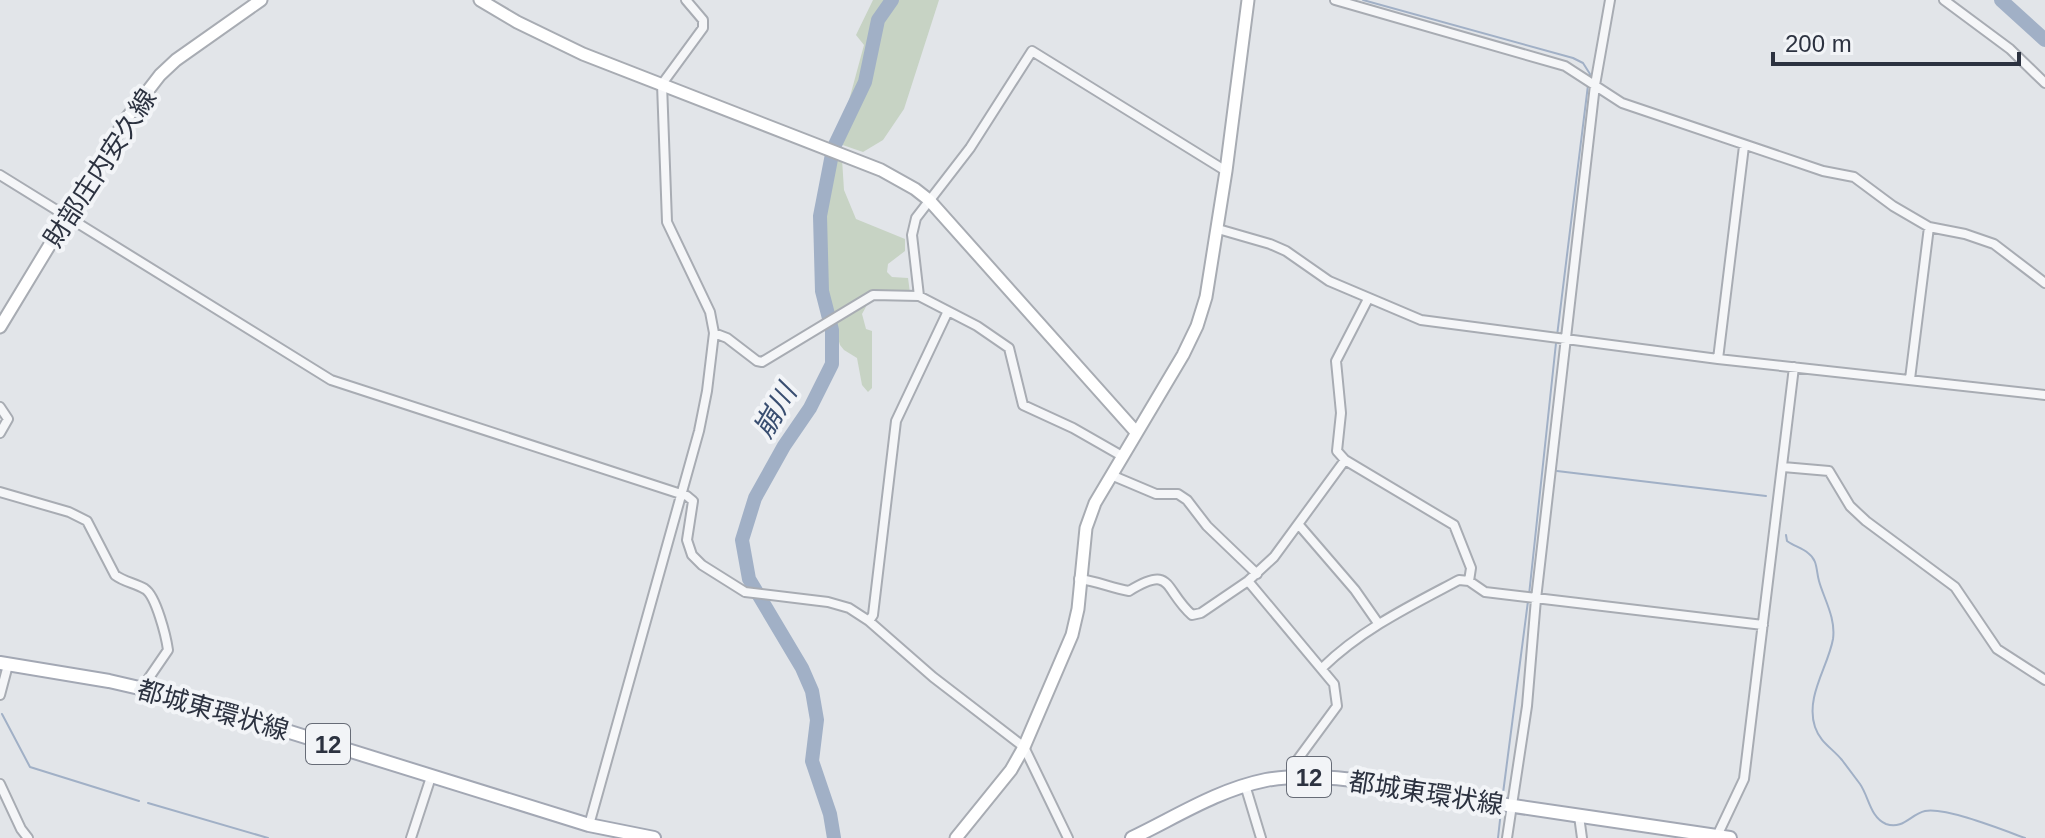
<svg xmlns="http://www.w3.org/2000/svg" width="2045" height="838" viewBox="0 0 2045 838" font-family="Arial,'Noto Sans JP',sans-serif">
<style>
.green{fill:#c7d3c4}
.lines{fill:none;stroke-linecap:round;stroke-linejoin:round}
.stream{stroke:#a1b0c6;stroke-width:2}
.river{stroke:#a1b0c6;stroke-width:14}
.street-casing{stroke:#a8acb3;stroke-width:12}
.secondary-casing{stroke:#a8acb3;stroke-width:15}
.primary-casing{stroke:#a3a8b4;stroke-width:16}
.street{stroke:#f5f6f8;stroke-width:8}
.secondary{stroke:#fff;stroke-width:11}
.primary{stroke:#fff;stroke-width:12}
.labels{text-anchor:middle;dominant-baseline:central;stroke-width:8;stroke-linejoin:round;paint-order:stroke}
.shield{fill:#f2f4f7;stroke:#676c77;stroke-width:2}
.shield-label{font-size:24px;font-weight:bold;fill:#2c3240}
.street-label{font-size:26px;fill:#2c3240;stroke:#f2f4f7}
.water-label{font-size:28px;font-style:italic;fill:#394e71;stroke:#f2f4f7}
</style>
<rect width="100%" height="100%" fill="#e2e5e9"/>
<!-- green -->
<path class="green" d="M873,0H939L904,109L883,140L863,152L831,141L848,104L864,45L856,35Z
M827,154L842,159L844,190L856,219L905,239V251L888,264L887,272L892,277L908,278L910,293L884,297L868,303L862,314L866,329L872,331V388L868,392L862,385L857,358L844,350L840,345C835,327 828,309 824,291C816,252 820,194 827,154Z"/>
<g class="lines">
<!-- stream -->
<path class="stream" d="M1363,0L1573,58L1583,63L1590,74L1589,78
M1557,336L1588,85
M1557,471L1766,496
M1786,535L1787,541C1794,546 1802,548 1808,553C1818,560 1816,571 1819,581C1824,599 1836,618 1833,639C1828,667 1805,697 1815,727C1820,742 1832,748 1842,760C1848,768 1854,776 1860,784C1869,797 1870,817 1886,824C1903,830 1911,814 1925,811C1946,807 2003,830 2025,838
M1529,595L1556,343
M2,714L30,767L139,801
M1502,801L1528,601
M148,803L268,838
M1498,838L1501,811"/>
<!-- river -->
<path class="river" d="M2001,0L2045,40
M834,838L830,814L812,761L817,720L812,691L802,668L749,579L742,540L755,498L784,446L810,408L832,364V330L822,291L820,216L833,149L865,82L878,20L892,0"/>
<defs>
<path id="street" d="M1335,0L1565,66L1622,103L1823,171L1854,177L1893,206L1929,227L1965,234L1994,244L2045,283
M1944,0L2010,49L2045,83
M0,175L331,380L687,496L693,501L687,540L692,555L702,565L745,592L828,602L849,608L869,621L933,677L1024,747L1068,838
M1218,229L1270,244L1286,251L1329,281L1421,320L1718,359L2045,395
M1368,299L1336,361L1341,413L1337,451L1345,460L1454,525L1471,568L1469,581
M714,333L727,338L757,361L762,362L873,295L919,296
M1718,359L1744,146
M1910,379L1929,227
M0,407L8,419L0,433
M1122,456L1073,428L1023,405L1009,348L977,326L919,296L912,235L916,218L970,148L1032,51L1226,171
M1783,467L1829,471L1850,506L1866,521L1955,587L1997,649L2045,680
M1111,475L1156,494H1178L1187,500L1207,526L1257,574
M0,492L69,512L87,521L115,575C124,582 135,583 145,589C156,596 166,636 168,650L142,688
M1299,525L1355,590L1378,623
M1079,579C1097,581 1111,588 1129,591C1173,564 1163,589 1192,615L1201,613L1248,581L1274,557L1345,460
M1248,581L1334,684L1337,706L1298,759L1294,776
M869,621L873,615L896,421L948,311
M1322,668C1362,629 1410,606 1459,580L1469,581L1485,592L1763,625
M0,695L8,665
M0,784L21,829L28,838
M1245,785L1261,838
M1579,816L1582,838
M589,825L699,431L707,391L714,333L710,312L667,222L662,84L703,28V20L686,0
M1717,836L1744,779L1794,367
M411,838L431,777
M1507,838L1527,706L1536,599L1595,85L1610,0"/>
<path id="secondary" d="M480,0L517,22L583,54L881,170L915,189L929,200L1136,432
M0,327L126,119L160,75L176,60L261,0
M956,838L1011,770L1024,747L1072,635L1078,609L1086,528L1095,503L1183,355L1197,326L1206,297L1226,171L1248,0"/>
<path id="primary" d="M0,663L109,681L174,696L589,825L654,838
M1132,838C1176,817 1217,790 1266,780C1326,769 1393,788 1453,797C1545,811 1638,824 1730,838"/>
</defs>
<!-- street casing -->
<use href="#street" class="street-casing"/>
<!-- secondary casing -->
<use href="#secondary" class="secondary-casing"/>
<!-- primary casing -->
<use href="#primary" class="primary-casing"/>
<!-- street -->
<use href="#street" class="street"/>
<!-- secondary -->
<use href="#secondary" class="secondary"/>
<!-- primary -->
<use href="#primary" class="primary"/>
</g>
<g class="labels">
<!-- shield labels -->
<g class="shield">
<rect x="306" y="724" width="44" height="40" rx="6"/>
<rect x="1287" y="757" width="44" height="40" rx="6"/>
</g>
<g class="shield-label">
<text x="328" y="744">12</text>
<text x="1309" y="777">12</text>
</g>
<!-- street labels -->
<g class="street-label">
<text transform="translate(100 168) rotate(-57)">財部庄内安久線</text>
<text transform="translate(213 710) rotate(16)">都城東環状線</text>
<text transform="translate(1426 793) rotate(9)">都城東環状線</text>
</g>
<!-- water labels -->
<g class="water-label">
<text transform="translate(775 411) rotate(-60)">崩川</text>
</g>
</g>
<!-- scale -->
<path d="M1773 52v12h246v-12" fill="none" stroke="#2c3240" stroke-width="4"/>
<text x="1785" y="52" font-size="24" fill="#2c3240" stroke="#f2f4f7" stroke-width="6" paint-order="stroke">200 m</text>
</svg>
